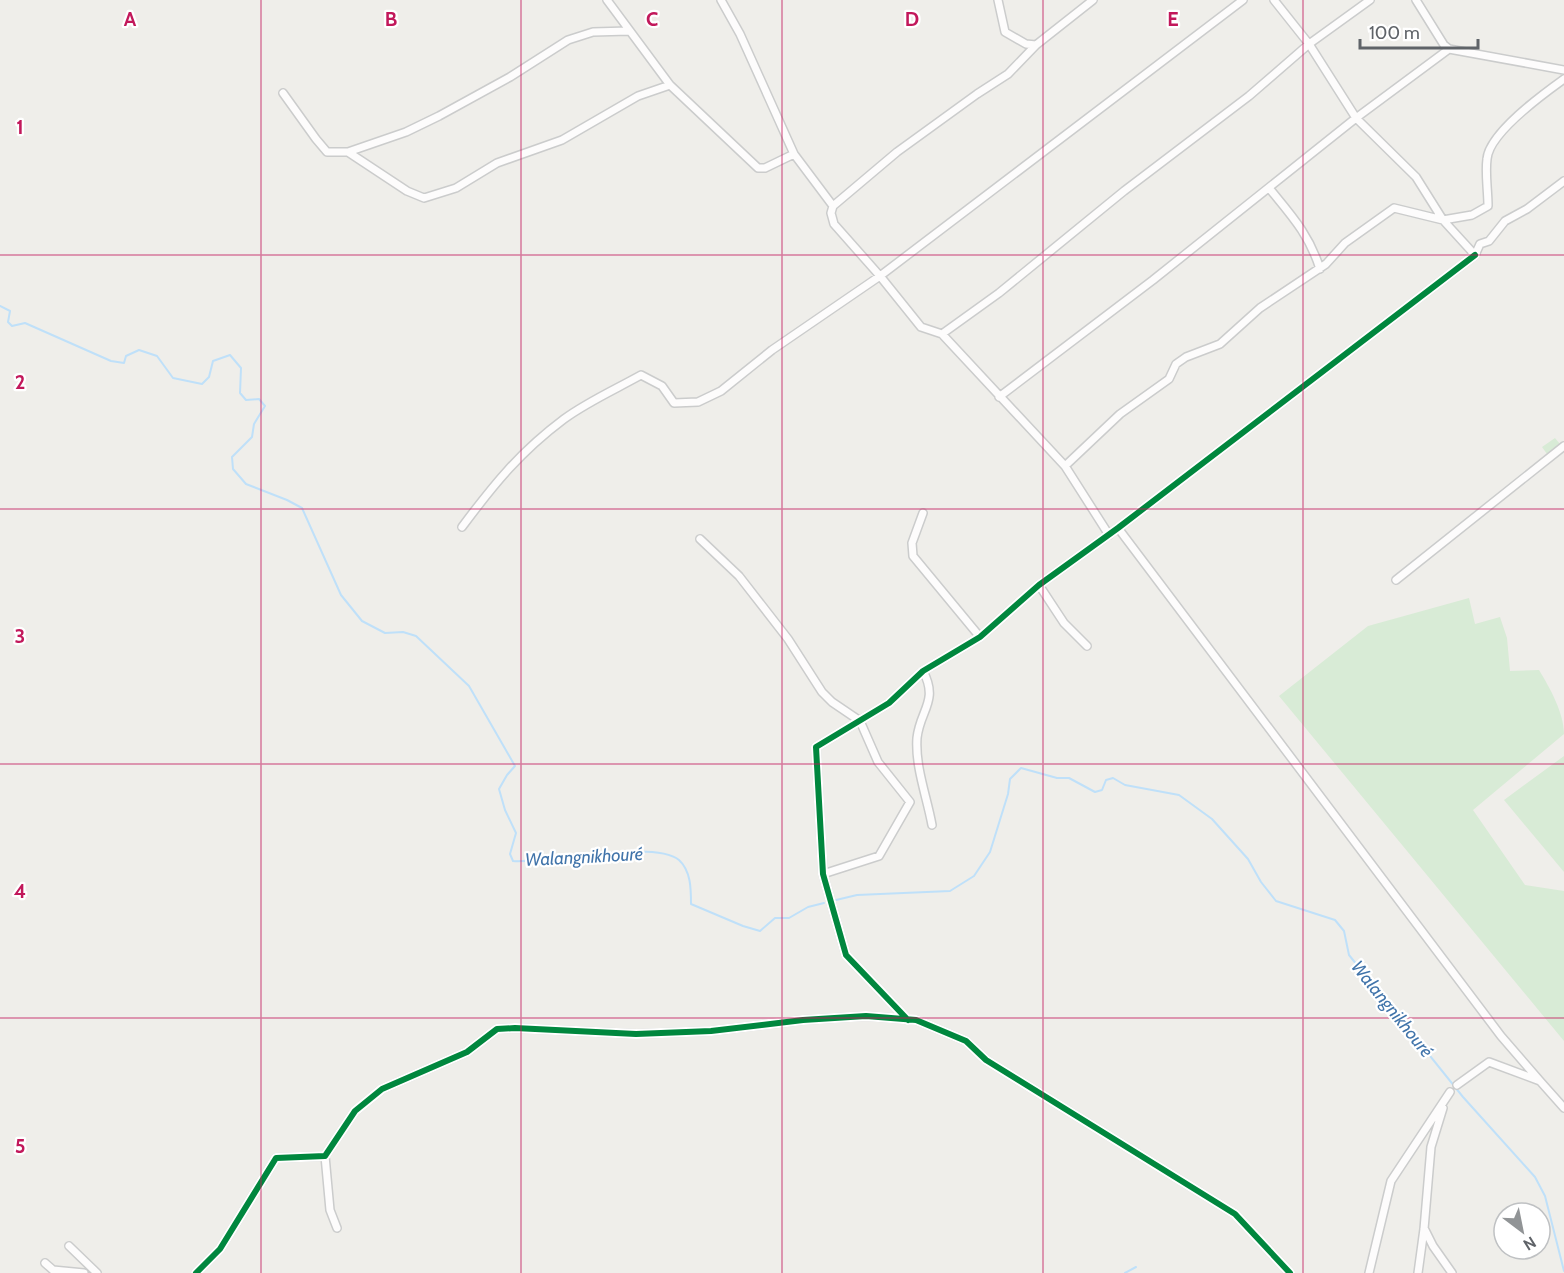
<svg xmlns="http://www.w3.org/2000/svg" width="1564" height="1273" viewBox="0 0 1564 1273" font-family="Cabin,sans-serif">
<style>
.green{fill:#d8ebd6}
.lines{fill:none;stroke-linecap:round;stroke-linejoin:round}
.stream{stroke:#bfe0f9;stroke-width:2}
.minor-casing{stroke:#cbcccc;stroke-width:10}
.minor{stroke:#fdfcfc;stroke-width:7}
.cycleway-casing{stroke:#fff;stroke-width:10}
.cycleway{stroke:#00873e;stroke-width:6}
.grid{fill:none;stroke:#c2185b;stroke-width:1.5;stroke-opacity:0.55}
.labels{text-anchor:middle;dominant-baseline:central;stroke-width:4.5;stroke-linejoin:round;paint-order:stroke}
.water-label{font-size:18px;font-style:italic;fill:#4174aa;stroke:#fff}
.grid-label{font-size:20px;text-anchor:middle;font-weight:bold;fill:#c2185b;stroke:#fff;stroke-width:4.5;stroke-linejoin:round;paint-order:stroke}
</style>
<rect width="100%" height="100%" fill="#efeeea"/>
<!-- green -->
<path class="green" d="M1555,438L1560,444L1547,454L1542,447Z
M1469,598L1475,624L1500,617L1507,638L1510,671L1539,670C1550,688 1564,713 1564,734L1473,810L1525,885L1564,891V1041L1279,696L1368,626Z
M1564,756V872L1504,800Z"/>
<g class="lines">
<!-- stream -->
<path class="stream" d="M0,306L10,311L8,322L12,326L25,323L111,361L124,363L126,356L139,350L157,356L173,378L202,384L209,377L213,361L230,355L241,368L240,393L246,400L259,399L265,406L254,424L252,437L232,457L233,469L246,484L287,500L302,508L341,595L362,621L385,633L403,632L416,636L469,686L515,766L507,775L499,789L505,810L516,833L510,854L513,861C547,864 654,839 679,860C691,871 691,889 691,904L743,926L760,931L775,918H789L808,907L824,903
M836,900L857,895L950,891L974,876L990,852L1008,794L1010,779L1021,768L1057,778H1069L1095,792L1102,790L1106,780L1113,778L1125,785L1179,795L1212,819L1248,859L1261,882L1276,901L1335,920L1344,931L1349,955L1463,1097L1535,1177L1545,1196L1564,1271
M1125,1273L1136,1267"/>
<defs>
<path id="minor" d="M607,0L670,85L758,168H765L794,154L833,206L831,213L834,224L880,276L921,327L942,334L999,293L1124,191L1249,96L1309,44L1370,0
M721,0L740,34L794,154
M998,0L1005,32L1026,44L1036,45
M1416,0L1444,45L1449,49L1564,70
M1449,49L1356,118L1416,177L1443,220L1475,255L1480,244L1489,241L1505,221L1527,209L1564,181
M283,93L316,139L327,152H348L407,191L424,198L456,188L497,163L562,140L638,96L670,85
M348,152L406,132L439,116L510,77L568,40L593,32L629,31
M1269,188C1291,215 1309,234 1320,269
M833,206L897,152L977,94L1008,74L1036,45L1093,0
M942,334L1065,466L1109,535
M999,397L1153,280L1356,118L1309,44L1274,0
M1065,466L1120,414L1169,379L1176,364L1186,357L1220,344L1260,308L1326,264L1345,243L1394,208L1443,220L1472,215L1488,206C1488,190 1485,174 1487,159C1489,133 1543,94 1564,79
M923,513L912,543L913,556L980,637
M462,527C494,484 520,452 564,419C587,402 616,389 641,375L662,386L674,403L698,402L721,391L772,350L880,276L1243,0
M1118,528L1501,1036L1540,1081
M700,539L739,576L788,639L822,692L832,702L860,721L878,762L910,802L879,856L823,874
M1396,580L1564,446
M1039,585L1064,623L1087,646
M923,671C939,701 920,710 917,738C915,767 927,797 932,825
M908,1020L846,955L823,874L816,747L889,703L923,671L980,637L1039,585L1118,528L1475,255
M1457,1085L1489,1062L1540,1081L1564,1108
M325,1156L330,1210L337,1228
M1425,1230L1433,1246L1452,1273
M69,1246L97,1273
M45,1263L53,1270L84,1273
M196,1273L220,1249L276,1158L325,1156L355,1111L382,1089L467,1052L497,1029L515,1028L636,1034L711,1031L803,1020L866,1016L916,1020L966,1041L986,1060L1235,1214L1290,1273
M1369,1273L1391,1181L1450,1092
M1418,1273L1424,1229L1431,1147L1443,1108"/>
</defs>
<!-- minor casing -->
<use href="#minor" class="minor-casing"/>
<!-- minor -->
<use href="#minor" class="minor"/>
<defs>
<path id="cycleway" d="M908,1020L846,955L823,874L816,747L889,703L923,671L980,637L1039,585L1118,528L1475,255
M196,1273L220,1249L276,1158L325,1156L355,1111L382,1089L467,1052L497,1029L515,1028L636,1034L711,1031L803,1020L866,1016L916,1020L966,1041L986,1060L1235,1214L1290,1273"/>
</defs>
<!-- cycleway casing -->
<use href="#cycleway" class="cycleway-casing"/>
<!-- cycleway -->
<use href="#cycleway" class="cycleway"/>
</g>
<!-- grid -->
<path class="grid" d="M261,0V1273M521,0V1273M782,0V1273M1043,0V1273M1303,0V1273M0,255H1564M0,509H1564M0,764H1564M0,1018H1564"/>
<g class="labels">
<!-- water labels -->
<g class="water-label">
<text transform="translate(584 857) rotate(-3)">Walangnikhouré</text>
<text transform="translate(1392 1009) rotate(51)">Walangnikhouré</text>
</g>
</g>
<g class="grid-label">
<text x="130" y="26">A</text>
<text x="391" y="26">B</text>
<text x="652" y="26">C</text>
<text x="912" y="26">D</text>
<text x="1173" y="26">E</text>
<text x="20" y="134">1</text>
<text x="20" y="389">2</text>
<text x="20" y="643">3</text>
<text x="20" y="898">4</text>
<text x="20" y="1153">5</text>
</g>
<!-- north arrow -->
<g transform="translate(1522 1231) rotate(148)"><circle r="28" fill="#ffffff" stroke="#bfc1c3" stroke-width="1.5"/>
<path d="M0-4.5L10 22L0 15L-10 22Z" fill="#919496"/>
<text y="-9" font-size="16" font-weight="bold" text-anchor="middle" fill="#5f6368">N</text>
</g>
<!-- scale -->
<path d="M1360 39v9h118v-9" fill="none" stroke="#5f6368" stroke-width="3"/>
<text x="1369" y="39" font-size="18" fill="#5f6368" stroke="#ffffff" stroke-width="4.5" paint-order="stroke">100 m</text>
</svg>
